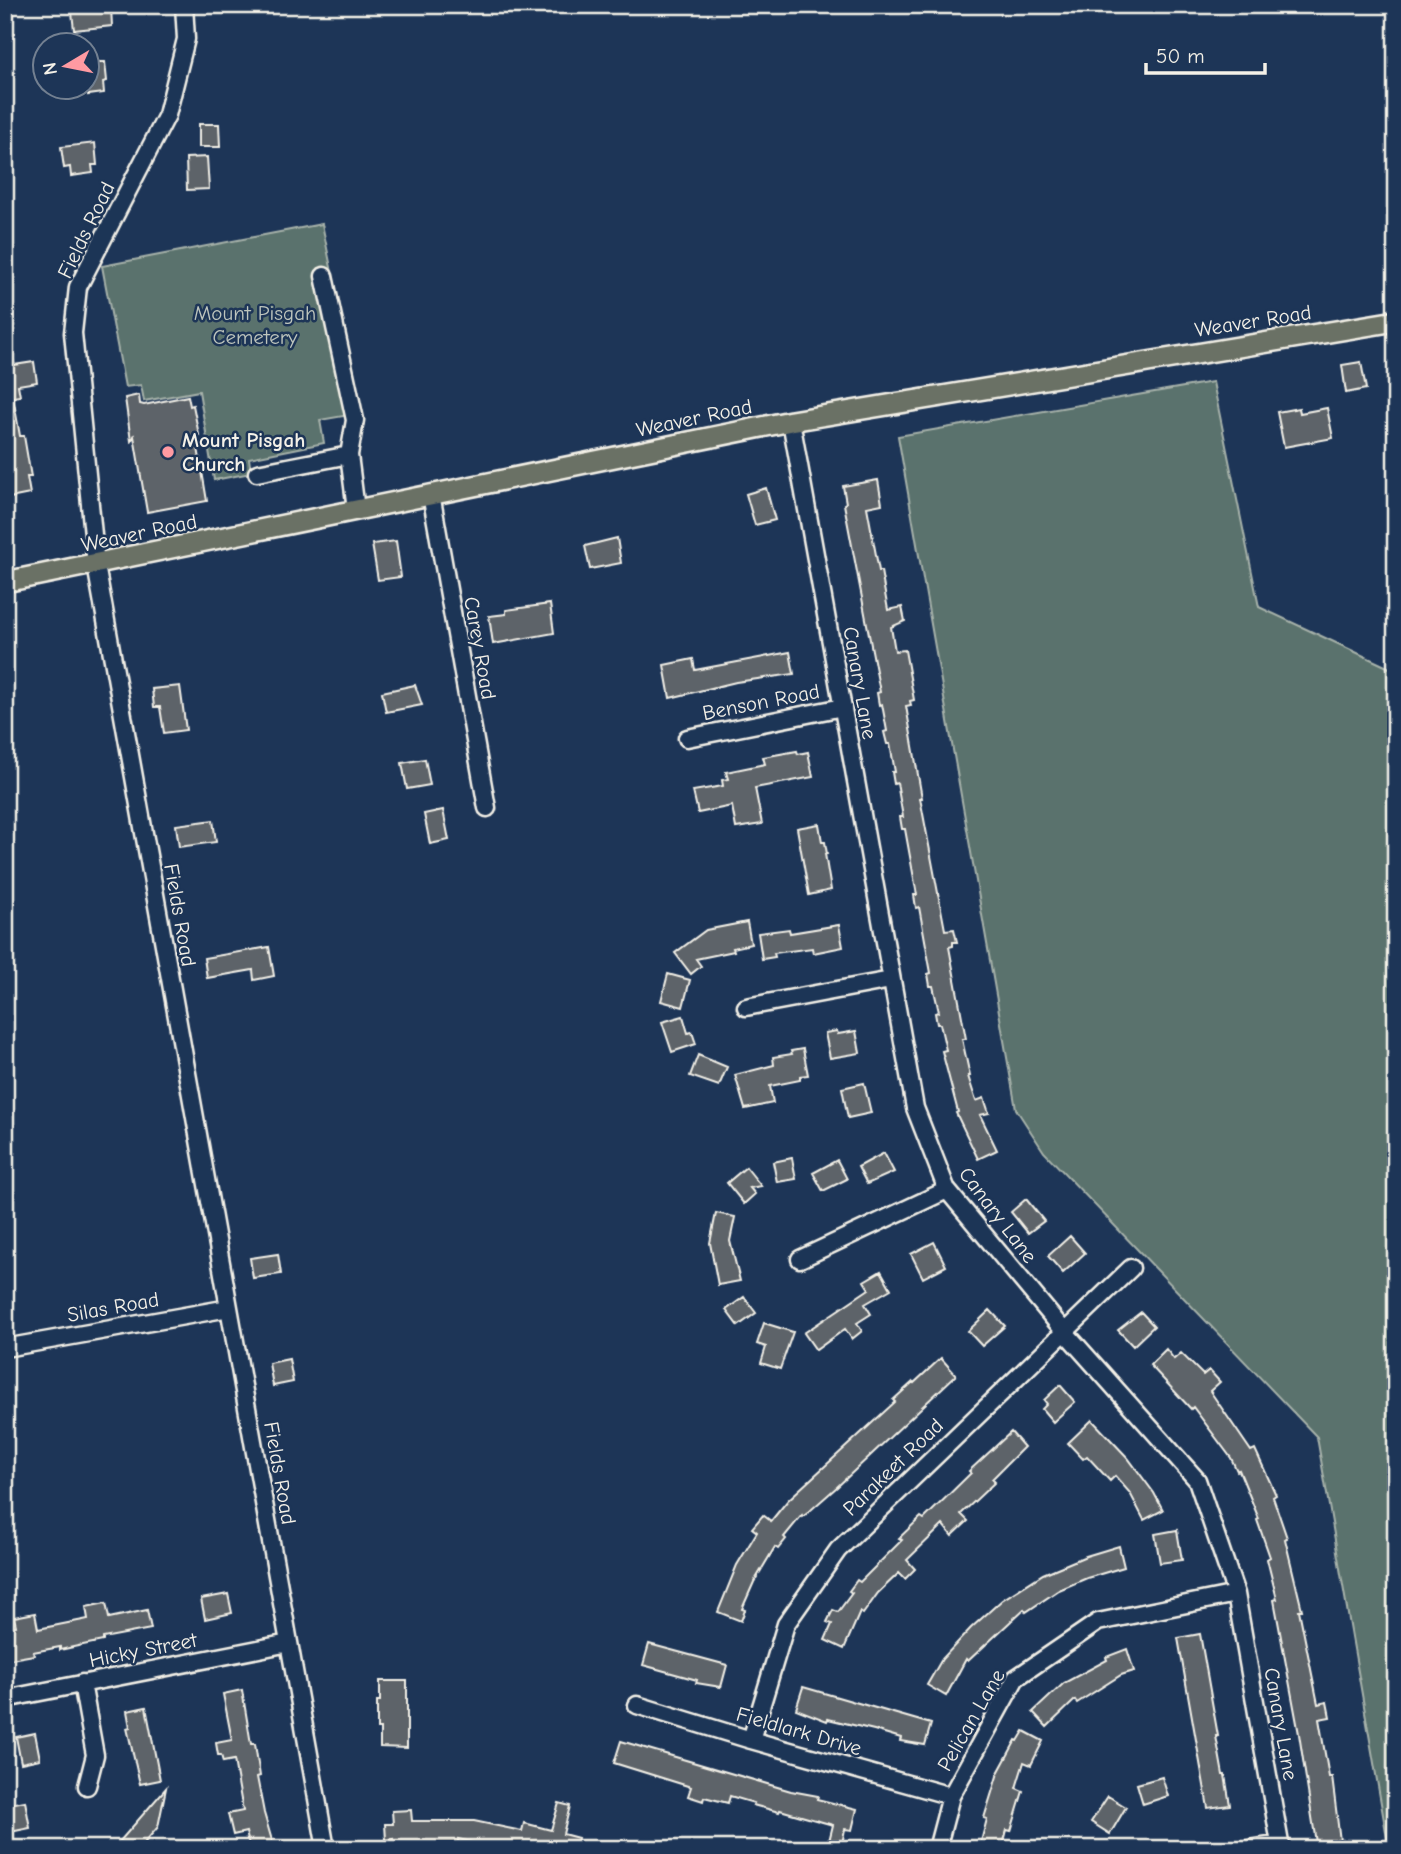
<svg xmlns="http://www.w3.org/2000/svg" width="1401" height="1854" viewBox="0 0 1401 1854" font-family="'Comic Neue',sans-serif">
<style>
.green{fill:#5a726d;stroke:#a7b2aa;stroke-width:2}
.building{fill:#5d6369;stroke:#f4f1e8;stroke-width:2}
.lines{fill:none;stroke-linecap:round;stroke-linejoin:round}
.minor-casing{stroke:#f4f1e8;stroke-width:21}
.major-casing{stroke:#f4f1e8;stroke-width:24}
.minor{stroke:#1d3557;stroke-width:16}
.major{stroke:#6b7165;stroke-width:19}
.poi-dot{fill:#ff9aa2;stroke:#1d3557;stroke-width:2.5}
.labels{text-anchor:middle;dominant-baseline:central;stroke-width:5;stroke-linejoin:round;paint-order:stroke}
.street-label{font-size:21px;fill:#f4f1e8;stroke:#1d3557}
.park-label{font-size:21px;fill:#bec5bd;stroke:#1d3557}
.poi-label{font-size:21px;font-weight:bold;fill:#f4f1e8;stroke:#1d3557;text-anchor:start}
</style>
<rect width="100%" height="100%" fill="#1d3557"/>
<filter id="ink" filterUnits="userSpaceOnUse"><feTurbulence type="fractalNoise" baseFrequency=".0143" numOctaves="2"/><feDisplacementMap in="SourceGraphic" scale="14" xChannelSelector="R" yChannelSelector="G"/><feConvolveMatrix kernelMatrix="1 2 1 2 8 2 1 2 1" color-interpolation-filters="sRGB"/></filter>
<g filter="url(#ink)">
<!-- green -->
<path class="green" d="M322,224L361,413L320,420L324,443L249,458L251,473L214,480L199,391L144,401L141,385L125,387L102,266Z
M1213,382L1259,607L1396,671V1849H1389L1317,1437L1044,1152L1016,1109L898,436Z"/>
<!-- building -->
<path class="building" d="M111,7L112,26L74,30L72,12Z
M99,62H105L107,81L103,82L104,93L88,95V63Z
M199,124H219L220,147H199Z
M95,143L97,165H92L93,173L71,176L70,167L64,168L61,147Z
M207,157L209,189L187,190L186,158Z
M5,353H12L14,365L34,362L37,382L18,385L20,396L13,397L20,436H24L31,477H27L30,494L5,499Z
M1361,362L1366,389L1346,393L1342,365Z
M139,395L140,404L144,405L188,396L190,406L193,405L199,435L196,436L207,501L147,512L134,436L131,441L125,398Z
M1299,408L1300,413L1327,408L1333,438L1284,447L1277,412Z
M878,480L882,504L867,507L879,571H881L888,610L902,607L905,621L891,627L895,651L905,650L914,700L910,701L911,705L906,706L922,798H920L945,930L954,929L957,942H953V946L949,947L966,1039H962L970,1076H968L976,1101L984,1098L989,1113L980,1115L997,1150L978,1159L956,1113L958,1112L942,1051L946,1050L940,1024H937L935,1013L939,1012L933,986H930L928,974L931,973L919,907L916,908L914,895H917L905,829H902L900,817H903L897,783L894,784L892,772H895L890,744H887L884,732L887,731L882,704L879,705L877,693L880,692L844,504L846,503L843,486Z
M766,488L775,520L755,525L746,494Z
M617,538L621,563L590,569L585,546Z
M396,541L401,577L378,580L372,544Z
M550,604L554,633L493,644L489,616L506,614V610Z
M790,652L794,674L736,682L670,698L664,665L693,659L695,670Z
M415,685L422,705L386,712L382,692Z
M180,686L186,730L164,733L160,707H154L152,689Z
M797,751L798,754L808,752L813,777L755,788L762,824L736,828L732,806L698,813L693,791L723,786L722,780L728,779L726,772L765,764L763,757Z
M425,759L430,785L407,789L402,763Z
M443,810L449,840L430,844L424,814Z
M213,820L216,842L179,847L176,825Z
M819,824L822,842H825L827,854H825L831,890L809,895L797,828Z
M747,922L751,944L733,948L734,951L696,959L701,966L691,974L675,953L706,930Z
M839,925L843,947L813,953L812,948L774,953L775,957L762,959L758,933L789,929L790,933Z
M269,947L274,976L254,980L253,970L207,978L204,958Z
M668,974L690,980L683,1007L661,1001Z
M683,1016L688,1033L692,1032L696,1044L672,1052L662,1022Z
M837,1031L838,1034L856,1031L860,1053L830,1058L825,1033Z
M803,1049L808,1075L800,1076V1080L770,1086L773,1103L745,1109L735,1075L774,1065L773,1057L792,1054L791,1051Z
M698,1055L727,1067L719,1086L690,1076Z
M864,1083L871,1113L848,1118L842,1088Z
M884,1153L894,1172L867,1184L858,1167Z
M792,1158L796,1179L777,1182L773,1162Z
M837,1160L847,1179L823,1191L813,1173Z
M746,1167L761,1186L750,1188L755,1194L744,1204L727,1183Z
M1026,1199L1044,1221L1028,1233L1011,1212Z
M716,1213L735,1217L730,1241L740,1281L718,1285L710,1243Z
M1070,1236L1085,1253L1063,1273L1048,1256Z
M934,1242L946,1266L923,1278L911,1254Z
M278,1254L281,1274L253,1278L250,1258Z
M881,1271L891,1289L865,1304L871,1314L857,1323L862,1331L852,1339L845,1329L816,1350L804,1333L869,1289L864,1281Z
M744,1297L756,1313L738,1326L726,1310Z
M990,1310L1005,1326L982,1346L968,1331Z
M1141,1312L1154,1326L1133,1346L1118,1330Z
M764,1323L793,1332L780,1369L761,1363L766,1347L757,1344Z
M1166,1349L1174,1359L1181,1353L1203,1375L1209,1370L1220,1382L1210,1391L1251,1451L1255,1449L1276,1495L1273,1497L1287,1538L1285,1539L1302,1610H1299L1318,1704L1327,1702L1330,1717L1319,1719L1329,1777H1332L1341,1849H1317L1299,1734L1274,1600L1277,1599L1267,1559L1270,1557L1257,1520L1259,1519L1239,1470L1237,1471L1231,1458L1193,1407L1191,1409L1150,1365Z
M941,1358L956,1375L837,1487L803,1517L802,1515L784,1537L786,1539L778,1549L775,1547L754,1582L742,1609L745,1610L741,1621L718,1612L737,1565L757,1532L752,1528L763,1515L771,1521L788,1500L895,1402L893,1400L913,1382L914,1383Z
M289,1359L293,1382L273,1386L269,1363Z
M1060,1385L1075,1402L1053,1422L1042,1409L1047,1404L1044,1400Z
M1092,1420L1128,1458L1154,1493L1163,1510L1144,1520L1130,1493L1115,1476L1110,1481L1087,1456L1083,1459L1068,1443Z
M1011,1432L1024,1447L992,1479L995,1482L961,1514L968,1521L952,1536L943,1525L907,1560L915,1569L905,1579L899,1573L878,1593L863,1614L860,1612L844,1649L825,1640L832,1624L827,1622L833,1610L838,1612L852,1593L849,1591L857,1580L860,1582L902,1540L899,1538L921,1517L924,1519L971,1473L969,1471Z
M1177,1530L1182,1560L1160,1563L1155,1534Z
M1119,1546L1124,1567L1087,1578L1059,1590L1026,1612L1024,1609L968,1661L966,1659L946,1696L927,1685L942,1659L971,1628L1002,1600L1043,1574L1086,1556Z
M228,1594L232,1613L205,1619L201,1599Z
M106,1603L109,1618L147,1610L151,1629L103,1638V1641L78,1646L60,1650V1647L33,1652L34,1655L5,1660V1628L16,1626L14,1617L35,1613L38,1629L88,1619L86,1607Z
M1200,1634L1218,1736H1216L1223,1775H1225L1230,1805L1208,1808L1178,1638Z
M649,1644L727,1665L721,1687L696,1683L697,1680L643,1665Z
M1127,1649L1134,1671L1121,1675L1077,1703L1075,1700L1047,1727L1033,1712L1064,1683L1107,1660L1106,1657Z
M380,1681H407V1748L380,1747V1729H377V1701H380Z
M803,1687L931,1724L925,1745L900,1741L901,1738L874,1730L828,1719L827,1721L796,1709Z
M242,1690L251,1744H255L257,1757L260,1776L257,1777L264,1813L273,1844L269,1845L270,1849H250L246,1832L233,1835L228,1814L243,1811L234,1760L223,1762L221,1755H218L216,1743L232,1740L223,1694Z
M146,1707L160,1780L140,1784L127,1728L130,1727L127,1711Z
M1024,1731L1043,1741L1031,1765L1024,1762L1016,1788L1023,1791L1011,1831L1007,1830L1002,1849H979L987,1819L984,1818L998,1773L1016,1740L1018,1741Z
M35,1733L40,1759L21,1763L16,1737Z
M621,1741L791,1791L818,1796L817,1799L857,1809L852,1830L845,1829L842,1844L829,1841L833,1825L780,1810L779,1812L753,1805L754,1803L730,1796L728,1803L704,1797L703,1801L688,1796L691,1787L614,1763Z
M1162,1777L1168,1796L1143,1804L1137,1784Z
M166,1788L158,1827L139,1849H113Z
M1108,1796L1126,1807L1110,1834L1091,1822Z
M25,1801L30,1828L10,1832L5,1805Z
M559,1803L570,1806L563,1834L578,1838L575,1849H514L500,1845V1848L458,1839V1843L393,1844V1839L386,1840L385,1824H393L392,1811L411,1810L412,1821H474L522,1831L524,1823L551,1830Z"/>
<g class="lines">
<defs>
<path id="minor" d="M184,5L186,39L167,115L78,287L73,333L96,565L326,1849
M324,276L355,420L349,455
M791,421L915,1108L947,1190L1064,1331L1197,1480L1236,1594L1281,1849
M257,473L349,455L356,510
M431,494L487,808
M687,738L843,707
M746,1007L891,980
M800,1259L947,1190
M5,1348L229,1308
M82,1683L95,1755L87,1786
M5,1699L289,1643
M637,1705L751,1740L951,1796
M751,1740L786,1624L838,1550L1131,1268
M937,1849L951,1796L1016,1678L1098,1622L1236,1594
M1249,1849L1281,1844"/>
<path id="major" d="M5,582L791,421L1396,321"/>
</defs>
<!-- minor casing -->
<use href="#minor" class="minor-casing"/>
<!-- major casing -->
<use href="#major" class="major-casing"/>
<!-- minor -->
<use href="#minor" class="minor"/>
<!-- major -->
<use href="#major" class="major"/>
</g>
</g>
<!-- markers -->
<circle class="poi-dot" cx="168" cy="452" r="7"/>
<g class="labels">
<!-- street labels -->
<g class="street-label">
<text transform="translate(86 230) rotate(-64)">Fields Road</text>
<text transform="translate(1253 321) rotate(-9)">Weaver Road</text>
<text transform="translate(694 418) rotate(-12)">Weaver Road</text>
<text transform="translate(139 533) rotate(-12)">Weaver Road</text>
<text transform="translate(480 648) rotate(80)">Carey Road</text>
<text transform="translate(860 683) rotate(80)">Canary Lane</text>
<text transform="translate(761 702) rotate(-11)">Benson Road</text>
<text transform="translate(180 915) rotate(80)">Fields Road</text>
<text transform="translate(998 1215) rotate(53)">Canary Lane</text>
<text transform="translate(113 1307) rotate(-10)">Silas Road</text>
<text transform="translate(893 1467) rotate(-44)">Parakeet Road</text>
<text transform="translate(280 1473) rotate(80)">Fields Road</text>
<text transform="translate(143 1650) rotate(-11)">Hicky Street</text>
<text transform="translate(971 1720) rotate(-60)">Pelican Lane</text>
<text transform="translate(1281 1724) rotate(80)">Canary Lane</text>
<text transform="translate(799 1731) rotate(16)">Fieldlark Drive</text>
</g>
<!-- park labels -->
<g class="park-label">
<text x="255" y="313">Mount Pisgah<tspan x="255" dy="24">Cemetery</tspan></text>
</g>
<!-- poi labels -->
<g class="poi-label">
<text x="182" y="440">Mount Pisgah<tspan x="182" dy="24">Church</tspan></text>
</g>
</g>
<!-- margin -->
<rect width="1401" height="1854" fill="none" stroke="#1d3557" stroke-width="28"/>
<rect x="14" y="14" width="1373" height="1826" fill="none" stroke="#f4f1e8" stroke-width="2.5" filter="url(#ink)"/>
<!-- north arrow -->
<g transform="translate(66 66) rotate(260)"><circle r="33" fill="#1d3557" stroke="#738091" stroke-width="2"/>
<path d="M0-5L12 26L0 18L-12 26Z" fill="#ff9aa2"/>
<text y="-10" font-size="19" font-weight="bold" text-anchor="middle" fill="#f4f1e8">N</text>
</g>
<!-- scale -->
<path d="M1146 63v10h119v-10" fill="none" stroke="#f4f1e8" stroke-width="3.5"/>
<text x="1156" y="63" font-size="21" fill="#f4f1e8" stroke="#1d3557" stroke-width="5" paint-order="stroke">50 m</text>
</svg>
